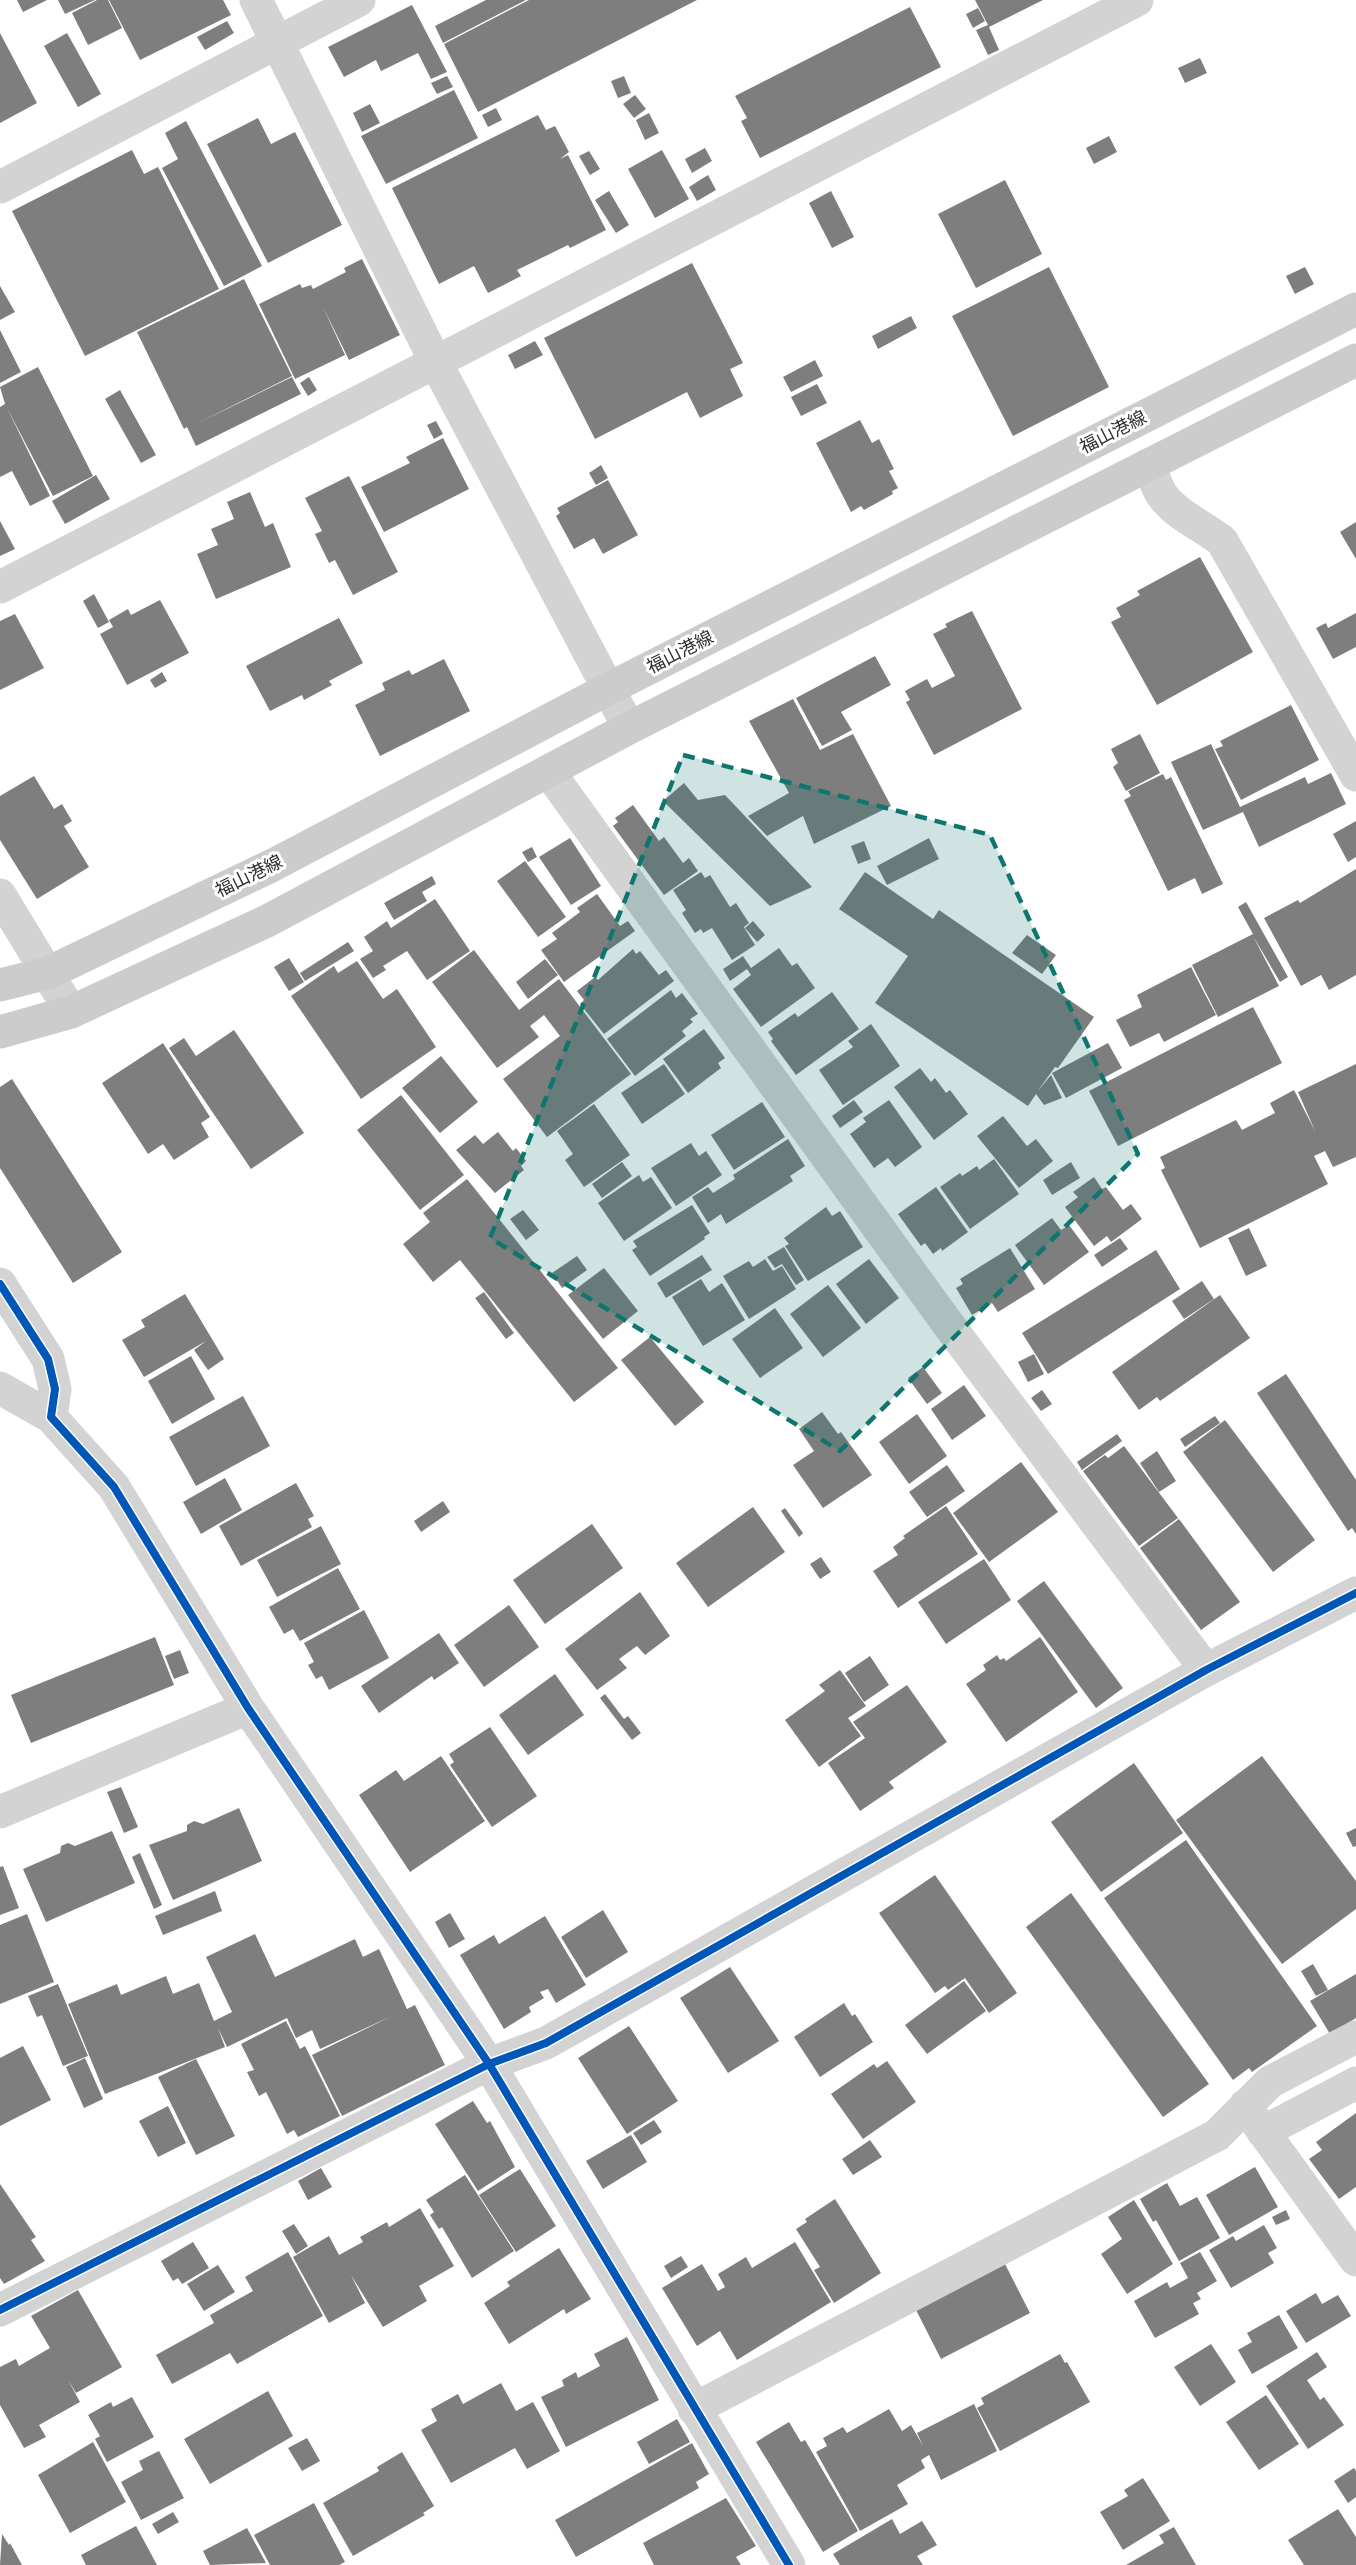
<svg xmlns="http://www.w3.org/2000/svg" width="1356" height="2565" viewBox="0 0 1356 2565" font-family="Signika,'Noto Sans JP',sans-serif">
<style>
.building{fill:#7e7e7e}
.lines{fill:none;stroke-linecap:round;stroke-linejoin:round}
.minor{stroke:#d3d3d3;stroke-width:33}
.tertiary{stroke:#d3d3d3;stroke-width:33}
.secondary{stroke:#ccc;stroke-width:33}
.cycleway-casing{stroke:#fff;stroke-width:11}
.cycleway{stroke:#0057b8;stroke-width:8}
.marked{fill:#0f766e;fill-opacity:0.2;stroke:#0f766e;stroke-width:4.5;stroke-dasharray:12 8;stroke-linejoin:round}
.labels{text-anchor:middle;dominant-baseline:central;stroke-width:6;stroke-linejoin:round;paint-order:stroke}
.street-label{font-size:18px;fill:#2e2e2e;stroke:#fff}
</style>
<rect width="100%" height="100%" fill="#fff"/>
<!-- building -->
<path class="building" d="M17,0H47L23,12Z
M58,0H95L65,14Z
M97,0H108L122,28L88,45L72,13Z
M109,0H223L231,15L140,60Z
M486,0H526L443,43L435,26Z
M529,0H697L478,112L444,44Z
M975,0H1043L989,27L999,50L988,55L976,30L988,25Z
M412,5L447,72L431,79L418,53L381,71L376,60L344,77L328,47Z
M910,7L941,67L760,158L741,121L747,118L735,96Z
M978,8L985,21L973,28L966,14Z
M227,21L234,33L205,50L197,37Z
M0,33L37,103L0,123Z
M67,33L101,94L78,107L44,46Z
M1200,58L1207,73L1185,83L1178,68Z
M447,76L453,87L437,94L431,83Z
M624,76L631,93L618,98L611,81Z
M454,90L478,138L386,184L361,136Z
M635,95L646,109L634,118L623,104Z
M370,104L380,123L362,132L353,113Z
M496,108L502,120L488,127L482,115Z
M649,113L659,133L645,140L636,120Z
M538,115L546,130L555,126L569,152L560,159L568,155L606,230L570,248L568,245L517,270L521,276L488,293L474,266L439,284L392,188Z
M258,118L271,144L295,132L342,225L268,263L207,144Z
M186,121L262,266L224,286L162,168L178,159L165,133Z
M1109,136L1117,152L1094,164L1086,148Z
M705,148L712,161L692,173L685,159Z
M132,150L144,174L158,167L219,289L85,356L12,211Z
M662,150L689,199L655,218L628,169Z
M589,151L600,169L590,175L579,156Z
M708,175L716,190L697,201L689,187Z
M1005,180L1042,254L976,288L938,214Z
M609,191L629,225L616,233L595,200Z
M831,191L854,237L832,248L809,203Z
M362,259L400,335L349,360L323,307L345,355L295,379L259,304L300,284L302,288L311,285L313,289L346,272L344,268Z
M692,263L743,363L730,369L743,396L700,418L687,392L595,439L544,338Z
M1049,267L1109,387L1013,436L952,316Z
M1305,267L1314,284L1295,294L1286,276Z
M244,279L292,376L194,425L292,377L301,394L196,446L187,427L184,429L137,332Z
M0,286L15,312L0,320Z
M911,316L917,328L878,349L872,336Z
M0,330L21,372L0,383Z
M535,341L543,355L515,369L508,355Z
M815,360L823,376L791,392L783,377Z
M38,367L93,476L53,496L7,408L50,496L30,506L12,471L0,477V407L5,404L0,387Z
M309,377L317,390L308,396L300,383Z
M817,384L827,403L801,416L791,397Z
M120,390L156,455L141,463L105,399Z
M860,420L872,443L879,439L894,469L889,471L898,488L892,491L893,494L864,510L861,506L851,512L816,443Z
M436,421L443,434L434,439L427,425Z
M443,438L469,489L384,532L361,487L410,463L406,457Z
M601,465L608,478L596,485L589,473Z
M96,475L110,499L65,524L52,501Z
M349,476L398,572L353,595L335,560L329,563L315,534L322,531L305,498Z
M608,480L638,535L603,554L594,538L574,549L556,516L560,513L557,508Z
M250,492L265,527L273,523L291,567L216,599L197,554L218,545L211,529L234,519L227,502Z
M0,521L15,549L0,556Z
M1356,522V559L1340,532Z
M1200,557L1253,652L1157,705L1111,622L1121,617L1116,608L1140,595L1137,591Z
M94,594L109,622L98,628L83,601Z
M160,600L189,653L127,685L100,634L113,627L109,620L128,609L131,615Z
M972,611L1022,709L934,755L906,702L910,700L905,691L927,679L932,688L955,676L933,634L947,627L945,624Z
M1356,613V647L1333,659L1316,628L1326,623L1328,628Z
M15,614L44,668L0,690V621Z
M339,618L363,663L329,681L332,685L304,700L302,695L270,711L246,666Z
M875,656L891,685L841,712L852,730L822,746L796,698Z
M444,659L470,711L380,756L355,705L385,690L382,683L409,670L412,675Z
M162,672L167,681L155,688L150,680Z
M793,699L820,750L853,734L891,806L814,844L803,816L767,836L748,816L789,793L749,721Z
M1291,705L1319,760L1241,800L1215,749L1223,746L1220,741Z
M1140,734L1160,773L1126,791L1113,767L1118,763L1111,749Z
M1211,744L1240,807L1305,777L1308,784L1331,773L1346,804L1259,847L1243,812L1203,830L1171,762Z
M1163,774L1166,780L1171,777L1223,884L1202,894L1195,878L1168,891L1124,800L1131,796L1128,791Z
M34,776L54,809L62,804L72,821L64,826L89,867L37,899L0,840V796Z
M684,783L698,800L725,795L812,887L770,906L663,801Z
M633,805L659,841L664,837L683,863L689,858L698,871L664,895L613,826L618,822L615,818Z
M1356,821V857L1348,862L1333,834Z
M570,838L601,886L571,905L539,857Z
M929,838L939,859L887,885L877,866Z
M864,841L871,859L858,864L851,846Z
M532,847L537,857L528,862L522,852Z
M525,861L566,917L538,937L497,881Z
M1356,869V975L1329,990L1321,975L1301,986L1264,918L1298,900L1300,903Z
M701,872L705,878L710,875L730,907L736,903L749,923L744,927L742,924L755,945L732,960L712,928L703,933L701,929L695,933L682,913L686,910L673,890Z
M865,872L933,919L939,910L1094,1017L1058,1068L1055,1067L1037,1092L1051,1075L1062,1098L1044,1105L1036,1094L1028,1106L875,1003L908,956L839,909Z
M432,876L436,884L422,892L427,901L394,920L384,903Z
M597,894L620,926L628,921L635,931L564,982L541,950L557,939L552,933L580,912L577,908Z
M435,899L470,951L427,980L407,951L383,966L386,970L373,978L360,959L373,951L364,937L387,921L391,928Z
M1246,902L1288,977L1280,982L1253,936L1279,986L1218,1017L1192,965L1253,934L1238,907Z
M753,921L765,935L757,942L745,928Z
M1027,935L1056,955L1042,974L1012,953Z
M348,942L354,951L305,981L300,973Z
M779,948L792,966L797,963L815,988L761,1027L733,989L751,975L747,969L730,981L723,969L743,956L751,968Z
M633,949L636,954L640,951L659,975L666,970L674,981L604,1034L580,1004L584,1000L577,991L595,977L598,980Z
M474,950L519,1010L559,979L631,1074L547,1137L503,1079L560,1036L544,1015L530,1026L539,1037L497,1068L432,982Z
M289,958L304,982L289,991L274,967Z
M545,959L558,975L528,999L516,982Z
M357,961L383,999L397,989L436,1047L361,1099L291,996L334,966L338,973Z
M1191,967L1216,1015L1164,1042L1159,1033L1130,1047L1116,1020L1142,1007L1137,995Z
M671,990L676,998L682,993L698,1014L690,1019L693,1022L682,1031L686,1036L635,1076L607,1039Z
M832,992L859,1029L796,1075L771,1041L773,1039L768,1032L795,1013L798,1017Z
M1253,1007L1282,1063L1118,1146L1089,1091Z
M871,1024L900,1066L843,1105L819,1070L853,1047L848,1041Z
M704,1029L725,1058L718,1063L721,1068L688,1093L663,1059Z
M234,1030L304,1133L251,1169L169,1048L184,1038L196,1056Z
M163,1043L210,1117L201,1123L209,1137L174,1160L163,1144L148,1154L102,1083Z
M1108,1043L1122,1068L1066,1098L1052,1073Z
M441,1056L478,1102L440,1133L402,1088Z
M664,1064L685,1094L642,1124L621,1093Z
M1356,1064V1157L1333,1167L1325,1151L1314,1156L1328,1184L1200,1248L1161,1170L1165,1168L1160,1157L1236,1120L1242,1130L1275,1113L1270,1103L1294,1090L1315,1131L1298,1092Z
M920,1068L931,1082L935,1078L946,1093L950,1090L968,1114L934,1140L894,1087Z
M12,1079L122,1252L73,1283L0,1168V1087Z
M401,1095L464,1175L420,1210L357,1130Z
M854,1100L863,1112L840,1128L832,1116Z
M889,1100L922,1147L895,1167L888,1158L874,1168L850,1134L866,1122L863,1118Z
M762,1102L785,1137L734,1170L711,1135Z
M594,1104L630,1155L584,1187L565,1160L573,1154L557,1131Z
M1003,1116L1027,1146L1036,1139L1053,1161L1019,1188L977,1136Z
M498,1132L513,1151L516,1148L526,1161L521,1166L524,1170L495,1193L456,1150L475,1135L483,1144Z
M788,1139L805,1166L790,1176L793,1181L726,1224L721,1214L708,1223L692,1197L708,1187L713,1193L735,1179L733,1175Z
M691,1143L699,1156L706,1151L722,1175L676,1206L651,1168Z
M994,1159L1019,1194L970,1229L940,1187L960,1173L962,1176L977,1166L979,1170Z
M622,1162L632,1176L602,1198L592,1184Z
M1071,1162L1080,1178L1052,1195L1043,1180Z
M639,1175L643,1182L651,1177L672,1208L624,1241L598,1203Z
M1094,1177L1102,1189L1106,1187L1123,1210L1131,1204L1142,1219L1111,1242L1107,1236L1094,1246L1065,1207L1078,1197L1073,1192Z
M467,1179L618,1368L574,1402L460,1260L433,1282L403,1244L430,1222L423,1213Z
M936,1187L968,1232L942,1251L941,1248L933,1254L925,1243L921,1246L898,1214Z
M692,1205L710,1233L704,1237L705,1239L650,1276L632,1250L637,1247L633,1241Z
M826,1207L832,1216L840,1211L863,1247L808,1281L785,1246L789,1244L784,1238Z
M523,1210L539,1230L526,1240L510,1219Z
M1052,1218L1061,1230L1069,1225L1089,1252L1044,1285L1015,1245Z
M1249,1228L1267,1266L1246,1276L1228,1238Z
M1120,1238L1128,1249L1102,1267L1094,1255Z
M784,1247L804,1280L796,1285L782,1264L775,1268L767,1257Z
M1010,1248L1035,1289L998,1312L992,1303L972,1315L956,1288L963,1284L960,1279Z
M1156,1250L1180,1289L1048,1374L1022,1333Z
M702,1255L712,1270L666,1298L657,1283Z
M577,1256L587,1270L562,1288L552,1273Z
M765,1259L773,1271L782,1266L796,1289L749,1319L723,1276L749,1261L753,1267Z
M869,1259L899,1298L866,1324L836,1284Z
M604,1268L638,1311L603,1339L568,1295Z
M701,1279L709,1292L722,1283L745,1320L703,1346L672,1297Z
M1202,1281L1214,1299L1184,1319L1172,1301Z
M828,1285L861,1328L823,1357L790,1314Z
M484,1292L514,1333L506,1339L475,1298Z
M185,1294L224,1359L208,1370L194,1350L206,1341L144,1377L122,1340L145,1327L141,1320Z
M1220,1295L1250,1338L1160,1401L1157,1397L1139,1410L1112,1372Z
M775,1308L803,1348L760,1378L732,1339Z
M650,1337L704,1402L675,1426L621,1360Z
M1034,1354L1044,1374L1028,1382L1018,1362Z
M191,1356L215,1399L172,1424L148,1381Z
M923,1367L942,1393L927,1404L908,1378Z
M1286,1374L1356,1480V1534L1352,1528L1348,1531L1257,1393Z
M964,1385L986,1416L952,1440L931,1409Z
M1042,1390L1052,1404L1041,1411L1031,1398Z
M243,1396L270,1446L196,1486L169,1437Z
M822,1412L838,1434L841,1432L872,1475L823,1508L793,1465L814,1451L799,1429Z
M917,1414L947,1456L909,1484L879,1442Z
M1215,1416L1220,1423L1185,1447L1180,1439Z
M1225,1420L1315,1540L1273,1572L1183,1452Z
M1117,1434L1122,1441L1082,1470L1077,1462Z
M1124,1446L1178,1518L1139,1546L1083,1471L1105,1455L1108,1458Z
M1157,1451L1176,1481L1159,1492L1140,1463Z
M1021,1462L1058,1512L989,1562L953,1513Z
M947,1465L965,1491L927,1517L909,1492Z
M225,1478L242,1510L201,1534L183,1502Z
M296,1483L314,1516L308,1519L312,1527L241,1566L219,1526Z
M443,1501L450,1512L421,1532L414,1521Z
M946,1506L978,1554L898,1608L873,1571L898,1555L893,1547L905,1538L903,1536Z
M753,1507L785,1552L708,1607L676,1563Z
M785,1508L803,1533L799,1537L781,1511Z
M1179,1519L1240,1602L1201,1630L1140,1548Z
M592,1524L623,1568L545,1624L513,1580Z
M321,1526L341,1564L277,1597L257,1560Z
M821,1557L831,1572L820,1579L810,1564Z
M984,1559L1011,1600L946,1644L918,1602Z
M338,1568L360,1609L300,1641L293,1629L284,1634L269,1607Z
M1044,1581L1123,1688L1096,1708L1017,1601Z
M640,1592L670,1636L645,1655L637,1646L619,1659L627,1668L597,1690L565,1649Z
M509,1605L539,1647L484,1687L454,1645Z
M364,1610L389,1658L329,1690L322,1676L316,1679L308,1665L314,1662L304,1643Z
M439,1633L459,1663L434,1680L432,1676L379,1713L361,1686Z
M155,1637L174,1685L31,1743L11,1695Z
M1040,1637L1078,1692L1006,1742L966,1684L986,1670L983,1665L997,1655L1000,1660L1004,1658L1006,1661Z
M180,1650L189,1673L174,1679L165,1656Z
M870,1656L889,1685L864,1702L845,1673Z
M840,1670L866,1706L848,1718L861,1736L819,1767L785,1720L825,1691L819,1685Z
M555,1674L584,1715L528,1755L499,1715Z
M907,1685L947,1742L889,1782L894,1788L860,1811L828,1763L865,1738L853,1722Z
M605,1694L624,1719L628,1716L641,1733L632,1740L600,1698Z
M490,1727L537,1796L492,1827L450,1765L454,1762L449,1754Z
M441,1756L485,1821L410,1872L359,1795L396,1770L404,1781Z
M1262,1756L1356,1881V1909L1282,1964L1176,1820Z
M1134,1763L1183,1833L1101,1892L1051,1822Z
M121,1787L138,1827L124,1833L107,1792Z
M239,1808L262,1861L173,1900L149,1845L187,1831V1825L194,1821L203,1824Z
M1356,1828V1846L1353,1847L1346,1833Z
M112,1831L135,1883L46,1922L23,1869L60,1853L61,1846L68,1843L75,1846Z
M1186,1840L1317,2026L1252,2072L1249,2068L1233,2080L1104,1898Z
M140,1853L162,1905L154,1909L132,1857Z
M3,1866L19,1908L0,1915V1867Z
M935,1875L1017,1993L989,2013L965,1978L948,1990L945,1986L935,1993L879,1913Z
M215,1891L222,1911L163,1935L155,1916Z
M1071,1893L1209,2084L1163,2117L1026,1927Z
M603,1910L628,1952L586,1978L561,1937Z
M450,1913L465,1939L449,1948L435,1922Z
M27,1914L54,1982L0,2004V1925Z
M545,1916L586,1985L556,2003L548,1989L540,1992L544,1998L529,2007L531,2012L504,2029L460,1955L494,1935L499,1944Z
M255,1934L275,1977L355,1939L363,1957L379,1949L407,2009L415,2005L445,2065L342,2116L312,2055L392,2016L320,2049L312,2030L296,2038L287,2018L227,2047L218,2028L225,2047L105,2094L68,2004L117,1984L121,1995L166,1976L173,1994L199,1983L214,2021L232,2012L206,1957Z
M1313,1964L1328,1990L1316,1996L1301,1971Z
M730,1967L779,2041L728,2073L680,1998Z
M1356,1974V2018L1330,2034L1310,2001Z
M964,1981L986,2011L927,2054L905,2025Z
M58,1984L88,2056L63,2066L42,2015L37,2017L28,1996Z
M844,2003L852,2016L855,2014L873,2042L820,2077L794,2037Z
M286,2021L300,2049L305,2046L340,2116L298,2137L294,2130L287,2134L266,2092L259,2096L247,2072L254,2070L241,2044Z
M629,2026L678,2101L627,2134L578,2058Z
M23,2046L51,2100L0,2126V2058Z
M85,2058L103,2099L84,2108L66,2067Z
M196,2059L235,2136L196,2155L158,2077Z
M887,2061L916,2102L863,2139L831,2094L874,2064L877,2068Z
M473,2101L487,2123L490,2121L515,2167L478,2191L435,2124Z
M168,2106L186,2143L158,2157L139,2121Z
M1356,2113V2187L1339,2199L1309,2159L1322,2150L1316,2142Z
M654,2120L662,2132L641,2145L633,2133Z
M631,2135L647,2162L603,2189L586,2161Z
M870,2140L882,2157L853,2175L842,2159Z
M1255,2167L1278,2207L1229,2235L1206,2195Z
M321,2168L332,2187L308,2200L298,2181Z
M520,2169L556,2226L516,2252L479,2195Z
M465,2175L514,2251L472,2278L442,2227L439,2229L430,2215L434,2212L426,2200Z
M1167,2183L1180,2206L1197,2197L1220,2238L1179,2261L1156,2220L1153,2222L1140,2199Z
M0,2184L36,2237L31,2240L45,2261L4,2284L0,2278Z
M835,2199L881,2273L834,2303L814,2270L820,2267L796,2229L807,2222L805,2219Z
M1134,2200L1173,2264L1127,2294L1101,2254L1122,2239L1108,2217Z
M420,2208L454,2266L419,2286L427,2301L383,2327L351,2275L365,2303L329,2323L293,2257L329,2236L339,2255L363,2242L360,2237L387,2222L389,2227Z
M1286,2210L1290,2219L1276,2225L1272,2217Z
M294,2224L308,2246L296,2254L282,2231Z
M1264,2225L1277,2248L1268,2253L1274,2263L1231,2288L1209,2250L1233,2236L1236,2241Z
M193,2242L209,2268L182,2284L178,2278L173,2281L161,2261Z
M795,2242L831,2302L737,2360L720,2331L697,2346L662,2288L702,2264L718,2291L725,2287L718,2274L746,2257L752,2268Z
M559,2248L591,2299L566,2314L564,2309L509,2344L484,2303L510,2286L507,2282Z
M288,2252L323,2316L237,2364L230,2353L172,2384L156,2355L214,2323L210,2315L253,2291L245,2277Z
M1200,2252L1217,2281L1197,2293L1201,2299L1193,2303L1199,2314L1155,2338L1134,2301L1167,2282L1170,2288L1188,2278L1180,2263Z
M681,2256L688,2267L671,2278L664,2266Z
M1005,2264L1030,2313L941,2359L916,2310Z
M218,2265L235,2292L204,2311L187,2284Z
M78,2290L122,2367L76,2393L68,2380L80,2402L39,2425L46,2437L24,2448L0,2405V2367L16,2359L19,2366L50,2348L31,2316Z
M1316,2293L1322,2304L1338,2295L1351,2316L1306,2343L1286,2311Z
M1279,2315L1298,2348L1252,2374L1238,2350L1252,2342L1247,2333Z
M627,2337L659,2400L566,2447L541,2397L564,2386L562,2380L576,2372L578,2378L600,2366L594,2354Z
M1211,2344L1236,2382L1200,2406L1174,2367Z
M1317,2352L1327,2367L1307,2380L1320,2400L1324,2397L1344,2425L1308,2449L1266,2386Z
M1060,2354L1065,2363L1067,2362L1090,2402L1000,2451L977,2408L984,2404L981,2398Z
M501,2383L516,2411L533,2402L560,2451L527,2469L515,2448L451,2483L421,2430L437,2421L431,2409L458,2394L463,2404Z
M268,2391L293,2436L210,2484L184,2439Z
M1266,2395L1299,2444L1259,2470L1226,2422Z
M132,2397L154,2437L107,2462L95,2439L100,2436L88,2415L111,2402L113,2407Z
M974,2404L997,2451L941,2480L929,2455L921,2460L925,2468L897,2485L908,2504L860,2531L816,2452L827,2446L823,2438L843,2427L847,2433L889,2409L902,2431L911,2425L923,2446L917,2433Z
M677,2419L690,2442L649,2464L637,2442Z
M789,2422L801,2442L805,2440L858,2531L823,2552L756,2442Z
M307,2438L320,2461L302,2471L288,2448Z
M93,2442L126,2502L70,2533L38,2475Z
M692,2443L709,2474L696,2482L699,2488L576,2557L555,2520Z
M159,2451L184,2498L141,2520L121,2482L143,2470L139,2461Z
M402,2452L434,2506L423,2513L425,2515L353,2556L323,2503L379,2471L377,2467Z
M1354,2468L1356,2471V2497L1348,2503L1334,2481Z
M1143,2478L1170,2521L1123,2550L1100,2512L1128,2496L1124,2490Z
M726,2498L756,2546L736,2557L741,2565H654L643,2543Z
M314,2503L345,2562L339,2565H270L254,2535Z
M1338,2509L1356,2537V2565H1304L1288,2540Z
M173,2512L179,2522L158,2534L152,2524Z
M892,2519L900,2534L922,2521L937,2545L917,2556L923,2565H840L833,2554Z
M136,2526L157,2565H86L81,2555Z
M1174,2527L1196,2565H1126L1164,2543L1159,2535Z
M247,2528L266,2563L210,2565L203,2551Z
M2,2534L9,2545L10,2543L22,2565H0Z"/>
<g class="lines">
<!-- minor -->
<path class="minor" d="M256,0L436,363L629,728
M0,187L359,0
M1148,465C1153,474 1156,486 1162,495C1176,515 1203,526 1222,541L1356,775
M0,587L1137,0
M549,772L945,1320L1206,1670
M0,895L71,1012
M0,1284L48,1359L55,1389L51,1417L114,1487L248,1708L489,2064L789,2565
M0,1388L51,1417
M0,1812L248,1708
M1245,2106L1356,2260
M1263,2132L1356,2083
M694,2409L1217,2135L1270,2082L1356,2037"/>
<!-- tertiary -->
<path class="tertiary" d="M0,2310L427,2095L489,2064L546,2043L1206,1670L1356,1593"/>
<!-- secondary -->
<path class="secondary" d="M0,985L48,973L273,865L610,688L1356,309
M0,1032L71,1012L267,921L629,728L1356,360"/>
<defs>
<path id="cycleway" d="M0,1284L48,1359L55,1389L51,1417L114,1487L248,1708L489,2064L789,2565
M0,2310L427,2095L489,2064L546,2043L1206,1670L1356,1593"/>
</defs>
<!-- cycleway casing -->
<use href="#cycleway" class="cycleway-casing"/>
<!-- cycleway -->
<use href="#cycleway" class="cycleway"/>
</g>
<!-- marked area -->
<path class="marked" d="M683,755L990,835L1138,1154L840,1451L490,1238Z"/>
<g class="labels">
<!-- street labels -->
<g class="street-label">
<text transform="translate(1113 432) rotate(-27)">福山港線</text>
<text transform="translate(680 652) rotate(-27)">福山港線</text>
<text transform="translate(249 876) rotate(-26)">福山港線</text>
</g>
</g>
</svg>
